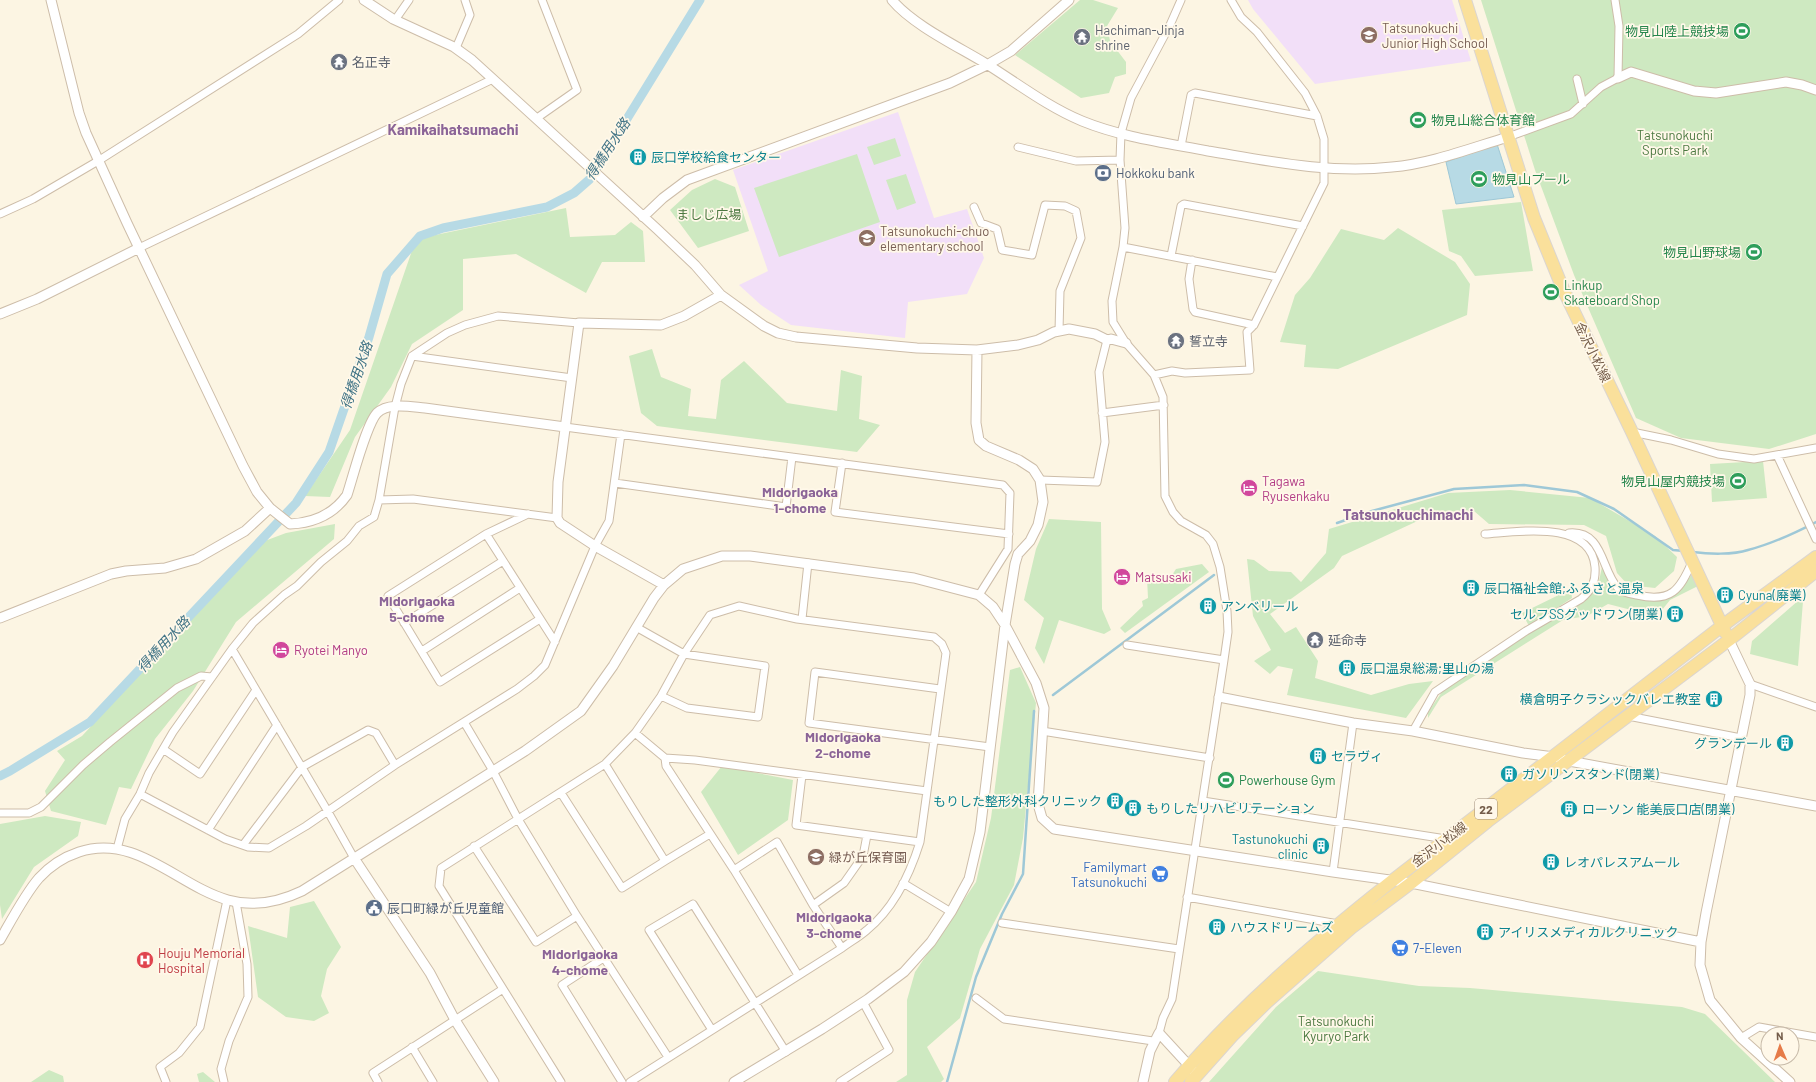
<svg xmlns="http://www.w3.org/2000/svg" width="1816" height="1082" viewBox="0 0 1816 1082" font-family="Barlow,'Noto Sans JP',sans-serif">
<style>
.education{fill:#f2dff8}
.green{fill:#cee9c1}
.water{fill:#b7dae5;stroke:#9ec8d7}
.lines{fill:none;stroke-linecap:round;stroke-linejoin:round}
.stream{stroke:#9ec8d7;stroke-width:2.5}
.canal{stroke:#b7dae5;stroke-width:9}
.minor-casing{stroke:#cdbda9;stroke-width:9}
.tertiary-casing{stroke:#cdbda9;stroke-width:11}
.primary-casing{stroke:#dbd5d0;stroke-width:14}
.minor{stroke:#fff;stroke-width:7}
.tertiary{stroke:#fff;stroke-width:9}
.primary{stroke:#fae09b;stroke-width:12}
.labels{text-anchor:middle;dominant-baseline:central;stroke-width:3.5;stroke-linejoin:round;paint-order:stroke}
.shield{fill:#fff8e9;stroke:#9e8b79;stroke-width:1}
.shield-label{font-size:12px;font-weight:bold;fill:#745c49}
.education-label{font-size:13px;fill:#785e54;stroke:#fff8e9;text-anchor:start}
.worship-label{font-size:13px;fill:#5b616d;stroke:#fff8e9;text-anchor:start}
.leisure-label{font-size:13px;fill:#27864d;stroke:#fff8e9;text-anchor:start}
.park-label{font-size:13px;fill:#4c7941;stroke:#fff8e9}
.culture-label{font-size:13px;fill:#0d838f;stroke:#fff8e9;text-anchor:start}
.service-label{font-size:13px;fill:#4e5e75;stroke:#fff8e9;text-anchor:start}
.street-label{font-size:13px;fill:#745c49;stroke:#fff8e9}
.hotel-label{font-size:13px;fill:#b23c85;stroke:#fff8e9;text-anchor:start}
.shop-label{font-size:13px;fill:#366cbe;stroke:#fff8e9;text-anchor:end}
.health-label{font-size:13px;fill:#be3a42;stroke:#fff8e9;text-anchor:start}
.water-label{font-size:14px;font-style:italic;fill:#437587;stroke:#fff8e9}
.neighbourhood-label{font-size:14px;font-weight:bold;fill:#8b6497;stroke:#fff8e9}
.quarter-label{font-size:15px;font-weight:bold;fill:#8b6497;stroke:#fff8e9}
</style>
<rect width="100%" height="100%" fill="#fcf5e3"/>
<!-- education -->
<path class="education" d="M1248,0H1452L1471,61L1315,84L1253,9Z
M898,112L934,218L967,209L984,258L967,294L908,302L905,338L791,325L761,305L739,285L768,271L733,170Z"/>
<!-- green -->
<path class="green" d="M1080,0H1093L1118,8L1107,26L1110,41L1126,62V74L1115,77L1109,93L1081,98L1015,55Z
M1481,0H1816V434L1769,449L1681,438L1636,418L1574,275L1535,170Z
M895,138L901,156L874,165L867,147Z
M857,154L880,222L779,257L754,188Z
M906,174L916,203L897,210L886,180Z
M715,179L735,187L749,231L698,248L670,210L692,190Z
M1521,202L1533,271L1475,276L1461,256L1449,251L1442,210Z
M566,208L570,237L615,235L631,222L643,231L645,262H602L586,293L516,254L463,259V310L412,344L391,387L355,437L330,497L305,496L350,430L416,239Z
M1398,228L1455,262L1470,284L1467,315L1338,369L1304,367L1306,345L1280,342L1295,295L1310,278L1341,229L1384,240Z
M652,349L661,377L691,389L688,416L716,419L721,380L744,361L787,403L837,411L841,370L862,376L859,419L880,425L857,452L657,426L641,413L629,356Z
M1763,461L1767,498L1712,502L1710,464Z
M1510,490L1590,498L1655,536L1677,557L1674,571L1655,588L1628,585L1617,573L1606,536L1584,525L1489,524L1474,511L1437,512L1342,556L1334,568L1270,614L1285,633L1296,627L1318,661L1315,678L1371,695L1409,684L1433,681L1406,718L1287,695L1293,669L1278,666L1270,674L1254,661L1271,650L1253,616L1247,559L1254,560L1269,571L1291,572L1301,582L1326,553L1329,529L1448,493Z
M1049,519L1101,522L1102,609L1111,630L1104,634L1059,620L1044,664L1035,648L1044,618L1024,600L1036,549Z
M335,524L334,539L236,622L193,691L155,739L131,789L119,787L106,825L51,811L45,791L65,760L57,751L82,736L262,542L286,533Z
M1604,557L1611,586L1625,596L1662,600L1681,589L1695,570L1700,585L1670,600L1662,610L1651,615L1608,604L1587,616L1563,620L1441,697L1428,718V712L1442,692L1564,610L1581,604L1598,586Z
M1202,564L1209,572L1125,633L1120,628L1143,606L1142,601L1148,598L1147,578H1170L1176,569Z
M1571,589L1572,598L1529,626L1522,613Z
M1799,600L1803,601L1798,666L1750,654L1752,641Z
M1020,667L1036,703L1023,838L1014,885L980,949L960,1018L927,1047L944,1079L941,1082H896L907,1075V1000L915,972L976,882L991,818L1010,670Z
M722,766L793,780L788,820L738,855L701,792Z
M45,816L81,822L78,836L34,867L2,919L0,905V824Z
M314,901L341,947L327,969L321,996L329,1013L314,1021L286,1017L258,997L248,926L287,938L290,907Z
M1318,971L1419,986L1470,988L1682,1007L1705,1014L1775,1082H1209L1276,1007Z
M49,1070L63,1076L64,1082H31Z
M203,1072L215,1082H199L197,1074Z"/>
<!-- water -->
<path class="water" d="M1497,144L1514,197L1456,204L1446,162Z"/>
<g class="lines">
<!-- stream -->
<path class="stream" d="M1337,523L1372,511L1454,489L1524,485L1577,492L1614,509L1673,550L1684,551
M1693,552C1708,554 1733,555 1748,550C1771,544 1795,533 1816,522
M1053,695L1214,575
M947,1082L976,977L1002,914L1023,874L1034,711"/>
<!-- canal -->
<path class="canal" d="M0,776L10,771L90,722L296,503L329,452L369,337L387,274L420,236L443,228L547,207L574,193L590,179L700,0"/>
<defs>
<path id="minor" d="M395,20L409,0
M456,48L470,15L465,0
M1577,79L1583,104
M537,118L577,90L542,0
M1508,137L1571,114L1601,87L1618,78L1619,26L1615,0
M1181,146L1191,95L1195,93L1317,116
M1018,147L1076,161L1120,160
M974,207L981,223L997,229L1002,250L1032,255L1045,205L1065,206L1076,211L1081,238L1060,291L1059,331
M0,214L33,199L98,161L298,34L339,0
M1123,247L1277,277
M139,248L493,79
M1171,256L1181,206L1184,204L1303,226
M1192,260L1189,279L1193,309L1195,312L1254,325
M412,356L572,378
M1154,375L1172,371L1185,373L1250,370L1247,332L1254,325L1324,183V139L1317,116L1305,93L1257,32L1241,17L1231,0
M1102,413L1164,405
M565,427L1003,485L1010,493L1008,549L979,595
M1632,432L1671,440L1718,454L1754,459L1816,448
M1777,455L1816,539
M842,463L835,512L1009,534
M1040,480L1097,482L1105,442L1099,372L1107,340
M615,483L786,507L792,457
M379,500L413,499L557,518
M528,514L486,534L388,596L440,682L540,619
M1569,533C1604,530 1601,571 1618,588C1622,593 1631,594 1637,595C1671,603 1680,590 1692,562
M486,534L555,642
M802,619L808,563
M404,623L503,561
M636,627L684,654L765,666L758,717L687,708L661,696
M1127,645L1224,660
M232,649L327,810L354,858
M422,651L520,588
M1750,684L1816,707
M940,689L815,672L809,723L990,747
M1628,716L1741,738
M464,722L493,771L518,819L577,916L668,1057
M1042,731L1210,758
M1413,731L1435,692L1526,631L1581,599C1592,590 1596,581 1595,567C1591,519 1517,532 1485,534
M635,733L665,758L695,760L927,791
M163,749L200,774L256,690
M665,758L666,766L734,870L798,975
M605,764L665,861L710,834
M802,775L796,825L920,842
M561,793L622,888L665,861
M140,794L225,839L248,847L269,848L306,826L395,765L517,689L534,676L545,665L595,546L609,521L621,434
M1203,801L1446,839
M0,813H29L41,807L83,765L110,742L177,688L201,676L212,677
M208,830L277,725
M243,845L302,767L368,730L376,733L395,765
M474,846L536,942L577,916
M117,849L125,819L140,794L149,773L173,732L232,649L253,623L284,595L297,586L321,562L347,541L359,526L374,517L379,500L395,407L401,384L412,356L447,333L465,325L498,316L579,323
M734,870L777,842L813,905L842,948
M1333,872L1353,723
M903,883L951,912
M1187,897L1338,924
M813,905L844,883L863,856L867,835
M1002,923L1179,949
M605,957L562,985L622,1082
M976,998L1004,1019L1153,1041
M712,1030L649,930L693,904L786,1052
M1159,1033L1163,1018L1172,999L1224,660L1228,632L1227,611L1220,567L1213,544L1206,535L1181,521L1173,512L1165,496L1163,397L1154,375L1126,343L1113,322L1112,301L1123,247L1125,228L1120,160L1121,133L1131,98L1170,25L1181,0
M1741,1038L1759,1027L1816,1037
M412,1047L433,1082
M166,1082L160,1067L179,1053L200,1027L227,900
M224,1082L221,1069L229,1041L248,997L247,964L236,902
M378,1082L373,1073L503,989
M561,1082L439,886L441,868L605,764L635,733L661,696L684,654L710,615L739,606L797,619L934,637L942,644L946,653L920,842C910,874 893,909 867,930C859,937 850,942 842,948L630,1082
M840,1082L889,1050L863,1002"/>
<path id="tertiary" d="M51,0L79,113L86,133L127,223L243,466L257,492L270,508
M364,0L393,19L454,47L472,60L657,229L695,265L721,295L764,326L778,333L796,337L917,348L977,350L1018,345L1038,340L1054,332L1069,329L1095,334L1107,340L1111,339L1126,343
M892,0C913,25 957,46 985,63C1017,83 1048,107 1082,121C1121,137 1166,143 1208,151C1269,161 1329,174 1392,167C1430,164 1471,148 1508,137
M1618,78L1631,72L1694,91L1716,93L1786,82L1802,85L1816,90
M643,217L663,198L687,180L950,83L987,65L1011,51L1069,0
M0,314L37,299L139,248
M664,585L595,546L560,523L557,518L558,482L579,323L661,325L684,316L721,295
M0,618L111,574L126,571L165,568L196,559L245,531L270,508L290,524C314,523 333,515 347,495C353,477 366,425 377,413C388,402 412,407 425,408L565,427
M1729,640L1750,684V695L1706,913L1701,942L1700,965L1710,1000L1741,1038L1790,1082
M1219,697L1353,723L1413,731L1523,753L1554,757L1569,761L1816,806
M354,858L430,973L455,1020L494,1082
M0,940C11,921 25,894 39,878C50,866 64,857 79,852C136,833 178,886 228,900C253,907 279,902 302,891L525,751L581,711L613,666L654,598L664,585L683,569L722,556H750L914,578L979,595L993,607L1005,625L1036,683L1044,708L1038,804L1042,818L1054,829L1333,872L1411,883L1701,942
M734,1082L822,1029L868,999L904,972L931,942L951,912L969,879L980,832L1005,625L1015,564L1018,554L1030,541L1038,525L1043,502L1040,480L1033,469L1019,460L986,446L979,440L976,423L977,350
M1143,1082L1150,1051L1159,1033L1194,1071"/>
<path id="primary" d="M1465,0L1534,218L1563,289L1632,432L1725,632
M1175,1082C1239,1007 1315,942 1392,881L1722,626L1816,557
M1191,1082L1232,1036L1267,1002L1351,928L1411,883L1488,821L1729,640L1816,571"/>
</defs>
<!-- minor casing -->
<use href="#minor" class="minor-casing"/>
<!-- tertiary casing -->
<use href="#tertiary" class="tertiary-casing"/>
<!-- primary casing -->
<use href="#primary" class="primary-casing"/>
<!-- minor -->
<use href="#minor" class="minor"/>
<!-- tertiary -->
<use href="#tertiary" class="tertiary"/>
<!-- primary -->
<use href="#primary" class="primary"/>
</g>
<!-- icons -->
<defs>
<symbol id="stadium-disc" viewBox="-11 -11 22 22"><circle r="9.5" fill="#2e9e5b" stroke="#fff8e9"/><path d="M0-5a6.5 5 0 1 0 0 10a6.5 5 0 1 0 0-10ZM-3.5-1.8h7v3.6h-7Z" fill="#fff"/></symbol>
<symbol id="school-disc" viewBox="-11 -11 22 22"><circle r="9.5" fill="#8d6e63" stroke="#fff8e9"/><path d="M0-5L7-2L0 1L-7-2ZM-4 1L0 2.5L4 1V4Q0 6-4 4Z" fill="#fff"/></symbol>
<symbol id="temple-disc" viewBox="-11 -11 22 22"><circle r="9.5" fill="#6b7280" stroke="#fff8e9"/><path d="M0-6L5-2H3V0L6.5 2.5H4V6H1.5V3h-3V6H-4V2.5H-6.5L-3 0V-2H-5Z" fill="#fff"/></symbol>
<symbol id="building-disc" viewBox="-11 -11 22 22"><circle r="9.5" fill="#0f9aa8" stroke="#fff8e9"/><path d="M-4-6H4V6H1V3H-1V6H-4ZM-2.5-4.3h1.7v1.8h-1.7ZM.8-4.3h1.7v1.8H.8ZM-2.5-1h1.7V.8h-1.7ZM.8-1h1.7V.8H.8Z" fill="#fff"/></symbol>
<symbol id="bank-disc" viewBox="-11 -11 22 22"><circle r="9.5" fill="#5c6f8a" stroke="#fff8e9"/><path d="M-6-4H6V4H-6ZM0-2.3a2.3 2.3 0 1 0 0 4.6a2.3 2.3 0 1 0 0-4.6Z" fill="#fff"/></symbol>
<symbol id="hotel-disc" viewBox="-11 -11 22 22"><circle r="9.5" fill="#d1479c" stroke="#fff8e9"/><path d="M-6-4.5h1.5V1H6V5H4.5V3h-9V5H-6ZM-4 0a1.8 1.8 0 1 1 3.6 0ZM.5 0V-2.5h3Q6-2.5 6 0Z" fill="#fff"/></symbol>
<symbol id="supermarket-disc" viewBox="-11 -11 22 22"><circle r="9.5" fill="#3f7fe0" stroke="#fff8e9"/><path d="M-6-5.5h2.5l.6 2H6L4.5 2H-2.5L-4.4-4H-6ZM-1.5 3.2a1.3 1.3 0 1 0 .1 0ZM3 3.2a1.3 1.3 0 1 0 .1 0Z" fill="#fff"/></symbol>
<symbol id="civic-disc" viewBox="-11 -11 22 22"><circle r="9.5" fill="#5c6f8a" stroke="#fff8e9"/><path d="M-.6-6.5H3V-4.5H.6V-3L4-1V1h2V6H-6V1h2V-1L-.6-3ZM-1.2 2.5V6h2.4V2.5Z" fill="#fff"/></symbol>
<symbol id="hospital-disc" viewBox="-11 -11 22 22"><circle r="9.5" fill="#e0444e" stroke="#fff8e9"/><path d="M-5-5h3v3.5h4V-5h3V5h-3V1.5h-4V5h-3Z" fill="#fff"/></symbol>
</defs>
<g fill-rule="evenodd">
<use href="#stadium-disc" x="1732" y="21" width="20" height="20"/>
<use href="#school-disc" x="1359" y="25" width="20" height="20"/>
<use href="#temple-disc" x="1072" y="27" width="20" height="20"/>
<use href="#temple-disc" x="329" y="52" width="20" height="20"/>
<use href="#stadium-disc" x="1408" y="110" width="20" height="20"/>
<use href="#building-disc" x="628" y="147" width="20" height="20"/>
<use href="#bank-disc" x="1093" y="163" width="20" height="20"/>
<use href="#stadium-disc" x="1469" y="169" width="20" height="20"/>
<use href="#school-disc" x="857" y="228" width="20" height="20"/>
<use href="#stadium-disc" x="1744" y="242" width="20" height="20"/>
<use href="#stadium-disc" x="1541" y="282" width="20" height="20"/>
<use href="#temple-disc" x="1166" y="331" width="20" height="20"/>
<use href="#stadium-disc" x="1728" y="471" width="20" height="20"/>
<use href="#hotel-disc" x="1239" y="478" width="20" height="20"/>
<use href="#hotel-disc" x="1112" y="567" width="20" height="20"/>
<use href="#building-disc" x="1461" y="578" width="20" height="20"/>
<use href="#building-disc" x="1715" y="585" width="20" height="20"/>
<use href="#building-disc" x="1198" y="596" width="20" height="20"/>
<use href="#building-disc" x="1665" y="604" width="20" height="20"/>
<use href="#temple-disc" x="1305" y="630" width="20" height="20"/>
<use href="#hotel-disc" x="271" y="640" width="20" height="20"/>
<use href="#building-disc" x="1337" y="658" width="20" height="20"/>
<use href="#building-disc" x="1704" y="689" width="20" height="20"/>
<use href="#building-disc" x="1775" y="733" width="20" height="20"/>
<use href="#building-disc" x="1308" y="746" width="20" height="20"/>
<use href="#building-disc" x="1499" y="764" width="20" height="20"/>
<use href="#stadium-disc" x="1216" y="770" width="20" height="20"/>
<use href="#building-disc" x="1105" y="791" width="20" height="20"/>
<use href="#building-disc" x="1123" y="798" width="20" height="20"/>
<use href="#building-disc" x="1559" y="799" width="20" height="20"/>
<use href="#building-disc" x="1311" y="836" width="20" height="20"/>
<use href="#school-disc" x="806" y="847" width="20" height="20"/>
<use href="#building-disc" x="1541" y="852" width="20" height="20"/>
<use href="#supermarket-disc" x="1150" y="864" width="20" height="20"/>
<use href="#civic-disc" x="364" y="898" width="20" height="20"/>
<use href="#building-disc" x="1207" y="917" width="20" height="20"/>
<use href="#building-disc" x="1475" y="922" width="20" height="20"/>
<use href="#supermarket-disc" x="1390" y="938" width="20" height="20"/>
<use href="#hospital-disc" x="135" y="950" width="20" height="20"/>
</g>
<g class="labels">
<!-- shield labels -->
<rect class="shield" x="1475" y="799" width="22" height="20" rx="3"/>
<g class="shield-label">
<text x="1486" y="809">22</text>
</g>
<!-- education labels -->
<g class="education-label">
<text x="1382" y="28">Tatsunokuchi<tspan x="1382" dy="15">Junior High School</tspan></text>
<text x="880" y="231">Tatsunokuchi-chuo<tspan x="880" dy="15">elementary school</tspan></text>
<text x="829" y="857">緑が丘保育園</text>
</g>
<!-- worship labels -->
<g class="worship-label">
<text x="1095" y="30">Hachiman-Jinja<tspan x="1095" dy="15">shrine</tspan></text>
<text x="352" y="62">名正寺</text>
<text x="1189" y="341">誓立寺</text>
<text x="1328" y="640">延命寺</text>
</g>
<!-- leisure labels -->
<g class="leisure-label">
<text x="1729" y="31" text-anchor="end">物見山陸上競技場</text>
<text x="1431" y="120">物見山総合体育館</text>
<text x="1492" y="179">物見山プール</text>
<text x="1741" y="252" text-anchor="end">物見山野球場</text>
<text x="1564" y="285">Linkup<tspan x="1564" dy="15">Skateboard Shop</tspan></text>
<text x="1725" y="481" text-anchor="end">物見山屋内競技場</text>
<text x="1239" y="780">Powerhouse Gym</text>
</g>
<!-- park labels -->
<g class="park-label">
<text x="1675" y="135">Tatsunokuchi<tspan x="1675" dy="15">Sports Park</tspan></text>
<text x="709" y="214">ましじ広場</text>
<text x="1336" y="1021">Tatsunokuchi<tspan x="1336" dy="15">Kyuryo Park</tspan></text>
</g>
<!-- culture labels -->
<g class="culture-label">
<text x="651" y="157">辰口学校給食センター</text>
<text x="1484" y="588">辰口福祉会館;ふるさと温泉</text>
<text x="1738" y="595">Cyuna(廃業)</text>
<text x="1221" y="606">アンベリール</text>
<text x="1662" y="614" text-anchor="end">セルフSSグッドワン(閉業)</text>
<text x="1360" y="668">辰口温泉総湯;里山の湯</text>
<text x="1701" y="699" text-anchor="end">横倉明子クラシックバレエ教室</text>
<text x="1772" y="743" text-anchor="end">グランデール</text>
<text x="1331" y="756">セラヴィ</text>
<text x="1522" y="774">ガソリンスタンド(閉業)</text>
<text x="1102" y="801" text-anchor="end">もりした整形外科クリニック</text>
<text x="1146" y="808">もりしたリハビリテーション</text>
<text x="1582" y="809">ローソン 能美辰口店(閉業)</text>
<text x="1308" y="839" text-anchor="end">Tastunokuchi<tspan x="1308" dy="15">clinic</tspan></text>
<text x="1564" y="862">レオパレスアムール</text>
<text x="1230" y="927">ハウスドリームズ</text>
<text x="1498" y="932">アイリスメディカルクリニック</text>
</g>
<!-- service labels -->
<g class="service-label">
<text x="1116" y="173">Hokkoku bank</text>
<text x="387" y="908">辰口町緑が丘児童館</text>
</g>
<!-- street labels -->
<g class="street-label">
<text transform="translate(1593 352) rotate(64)">金沢小松線</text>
<text transform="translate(1439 844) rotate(-37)">金沢小松線</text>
</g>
<!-- hotel labels -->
<g class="hotel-label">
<text x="1262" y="481">Tagawa<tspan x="1262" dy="15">Ryusenkaku</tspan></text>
<text x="1135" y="577">Matsusaki</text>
<text x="294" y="650">Ryotei Manyo</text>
</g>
<!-- shop labels -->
<g class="shop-label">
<text x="1147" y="867">Familymart<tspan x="1147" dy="15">Tatsunokuchi</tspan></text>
<text x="1413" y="948" text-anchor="start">7-Eleven</text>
</g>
<!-- health labels -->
<g class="health-label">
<text x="158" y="953">Houju Memorial<tspan x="158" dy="15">Hospital</tspan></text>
</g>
<!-- water labels -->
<g class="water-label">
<text transform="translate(607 149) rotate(-57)">得橋用水路</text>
<text transform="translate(356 375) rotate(-71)">得橋用水路</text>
<text transform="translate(163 644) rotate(-47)">得橋用水路</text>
</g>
<!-- neighbourhood labels -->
<g class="neighbourhood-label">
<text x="800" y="491">Midorigaoka<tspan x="800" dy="16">1-chome</tspan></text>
<text x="417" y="600">Midorigaoka<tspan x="417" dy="16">5-chome</tspan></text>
<text x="843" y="736">Midorigaoka<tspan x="843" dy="16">2-chome</tspan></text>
<text x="834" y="916">Midorigaoka<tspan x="834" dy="16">3-chome</tspan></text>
<text x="580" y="953">Midorigaoka<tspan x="580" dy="16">4-chome</tspan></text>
</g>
<!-- quarter labels -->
<g class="quarter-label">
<text x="453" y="129">Kamikaihatsumachi</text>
<text x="1408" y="514">Tatsunokuchimachi</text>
</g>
</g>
<!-- north arrow -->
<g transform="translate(1780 1046) rotate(358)"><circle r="19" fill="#fff8e9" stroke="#c7baa9"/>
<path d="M0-3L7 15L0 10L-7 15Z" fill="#e67b48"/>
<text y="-6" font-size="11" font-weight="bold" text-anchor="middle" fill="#745c49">N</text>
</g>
</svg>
